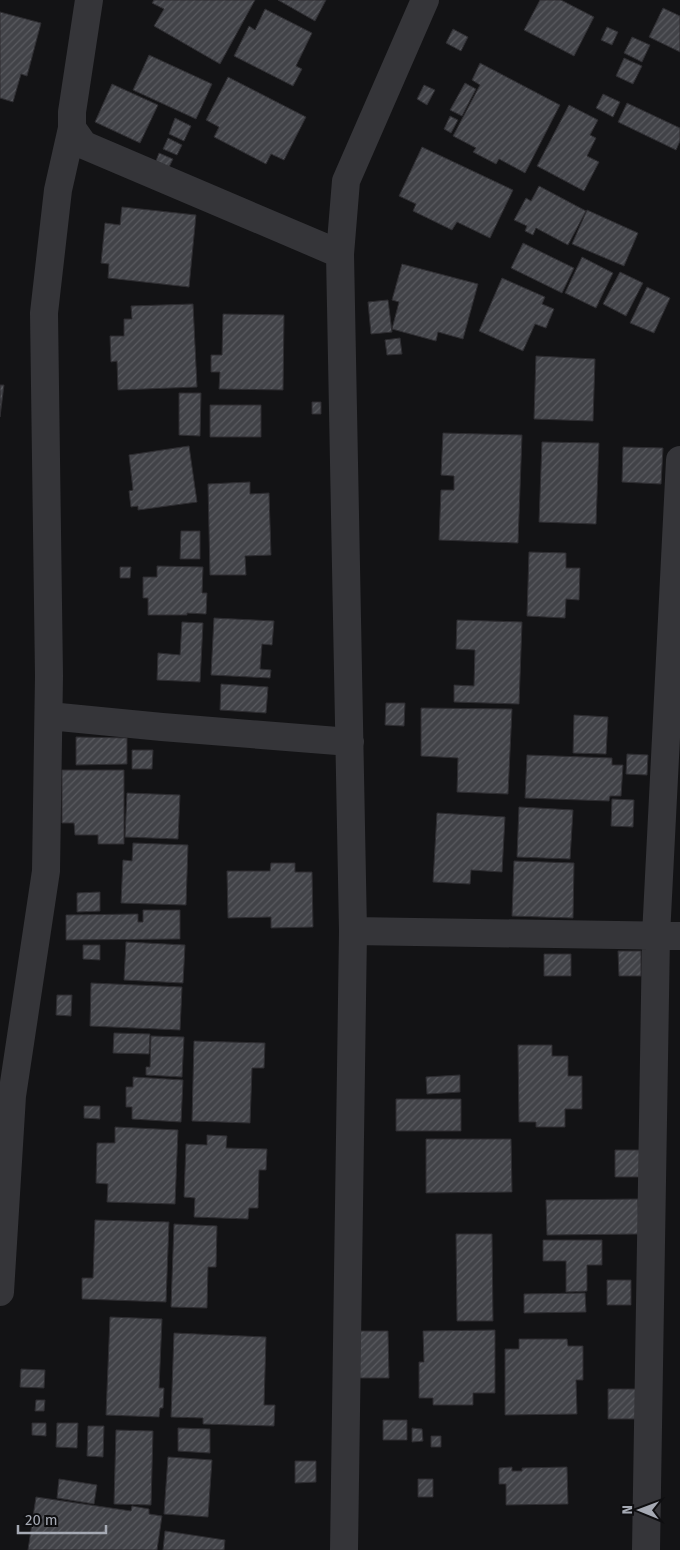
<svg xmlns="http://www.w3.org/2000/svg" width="680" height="1550" viewBox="0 0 680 1550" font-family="'Fira Sans',sans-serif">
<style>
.building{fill:url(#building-hatch);stroke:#2e2d31}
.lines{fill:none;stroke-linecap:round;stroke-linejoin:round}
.minor{stroke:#353539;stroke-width:28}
</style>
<defs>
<pattern id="building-hatch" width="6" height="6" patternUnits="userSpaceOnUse" patternTransform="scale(1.25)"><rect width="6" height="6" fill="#424348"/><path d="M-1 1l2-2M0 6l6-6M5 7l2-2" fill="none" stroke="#5a5b60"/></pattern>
</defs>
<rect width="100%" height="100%" fill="#131315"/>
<!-- building -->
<path class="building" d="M154,0H255L220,64L154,26L164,9L152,3Z
M278,0H326L315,21Z
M540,0H561L594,17L574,56L524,30Z
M663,8L680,16V52L649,37Z
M265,9L312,33L296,66L302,69L293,86L234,56L249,26L255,30Z
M0,12L41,23L27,76L21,74L13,102L0,98Z
M607,27L618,32L612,45L601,40Z
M453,29L468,37L461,51L446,43Z
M632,37L650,45L642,62L624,53Z
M149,55L212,84L196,119L133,90Z
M624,58L642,66L633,84L616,76Z
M480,63L560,105L525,173L499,159L496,164L473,152L476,148L453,136L480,85L472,80Z
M228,77L306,117L284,160L271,154L266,164L214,137L219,127L206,120Z
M465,83L476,89L462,116L450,110Z
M112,84L158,105L140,143L95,122Z
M424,85L435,90L427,105L417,99Z
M603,94L620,102L613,117L596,108Z
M627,103L680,128V141L676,150L618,122Z
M569,105L598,120L590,135L596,138L587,156L599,162L584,191L537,166Z
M450,116L458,120L451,133L444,129Z
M175,118L191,126L184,141L169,134Z
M168,138L182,145L177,155L163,149Z
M422,147L513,190L490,238L457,222L452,230L413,211L416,204L399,196Z
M159,153L173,159L169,167L156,161Z
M539,186L586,211L568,245L536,228L533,235L525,231L527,226L514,220L526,198L531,201Z
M122,207L196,215L189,287L108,278L109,264L101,263L105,223L120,225Z
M587,210L638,233L624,266L572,244Z
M523,243L574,268L562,293L511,268Z
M582,257L613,273L596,308L565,293Z
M402,264L478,284L463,339L438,332L436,341L392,329L399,302L392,300Z
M620,272L643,283L626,316L603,304Z
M502,278L545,297L542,304L554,309L546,328L535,324L523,351L479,331Z
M647,287L670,298L654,333L630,323Z
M388,300L392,332L371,334L368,302Z
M193,304L197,387L118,390L117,361L111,362L110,336H124V319H132L131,306Z
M223,314L284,315L283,390L219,389L220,372H211V355H222Z
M400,338L402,354L387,355L385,340Z
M536,356L595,359L593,421L534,419Z
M0,385H4L0,417Z
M179,393H201L200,436L179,435Z
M312,402H321V414H312Z
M210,405H261V437H210Z
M443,433L522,435L518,543L439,540L441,490H454V476L441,475Z
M542,442L599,443L596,524L539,522Z
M189,446L197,502L138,510V506L131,507L129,491L133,490L129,455Z
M623,447L663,448L661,484L622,482Z
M250,482V494L269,493L271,555L245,556L246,575H210L208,484Z
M181,531H200V559H180Z
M529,552L566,553V568H580L579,600L566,599L565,618L527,616Z
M157,566L203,567L202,593H207L206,614L187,613V615H148V598H143V577H157Z
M120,567H131L130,578H120Z
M214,618L274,621L272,645L262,644L260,669L271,670L270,678L211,675Z
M457,620L522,622L519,704L454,702V685L474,686L475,650L456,649Z
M182,622L203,623L200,682L157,680L158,653L180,655Z
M221,684L268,687L266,713L220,710Z
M386,703H405L404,726L385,725Z
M421,708L512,709L508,794L457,792L458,758L421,756Z
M574,715L608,717L606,754L573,753Z
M76,737L127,738V764L76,765Z
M132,750H153L152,769H132Z
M627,754L648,755L647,775L626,774Z
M527,755L612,758V765H623L621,796H610L609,801L525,798Z
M62,770H124V844H98V835H75L74,823H62Z
M127,793L180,795L178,839L125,837Z
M612,799L634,800L633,827L611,826Z
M519,807L573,810L570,859L517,857Z
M437,813L505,817L502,872L471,870L470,884L433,882Z
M133,843L188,845L186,905L121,903L123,860L132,861Z
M514,861L574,863L573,918L512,916Z
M271,863H295V872H312L313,927L271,928V917L228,918L227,871H270Z
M100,892V911L77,912V893Z
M143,910H180V939L66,940V915L138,914V922H143Z
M126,942L185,945L183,983L124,980Z
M83,945H100V960L83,959Z
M618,951H641V976H619Z
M544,954H571V976H544Z
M91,983L182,987L180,1030L90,1026Z
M57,995H72L71,1016L56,1015Z
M114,1033L150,1034L149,1054L113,1053Z
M151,1036L184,1037L182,1077L146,1075V1067H150Z
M194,1041L265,1043L264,1068H252L250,1123L192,1121Z
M518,1045H552V1056H568V1076H582V1109H565V1127H536V1122H519Z
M460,1075V1092L427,1094L426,1077Z
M133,1077L183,1080L181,1122L132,1119V1107H126V1087H133Z
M396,1099H461V1131H396Z
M84,1106H100V1119L84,1118Z
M115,1127L178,1130L175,1204L107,1202L108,1184L96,1183L97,1143H115Z
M207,1135L227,1136L226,1148L267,1149L266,1170H259L258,1208H249L248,1219L194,1217L195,1198L184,1197L186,1144L207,1145Z
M426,1139H511L512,1192L426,1193Z
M615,1150H642V1177H615Z
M638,1199L639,1234L547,1235L546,1200Z
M95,1220L169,1222L166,1302L82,1299V1278H93Z
M174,1224L217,1226L216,1267H208L207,1308L171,1307Z
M456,1234H492L493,1321H457Z
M543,1240H602V1265H587V1291L566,1292V1261H543Z
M607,1280H631V1305H607Z
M585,1293L586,1312L524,1313V1294Z
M110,1317L162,1319L159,1388H164L163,1408H160L159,1417L106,1415Z
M495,1330V1393H473V1405H433V1398H419V1362H424L423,1331Z
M357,1331H388L389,1378H357Z
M174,1333L266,1337L264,1405H275L274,1426L203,1424V1418L171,1417Z
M519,1339H567L568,1346H583V1380H576L577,1414L505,1415V1349H519Z
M21,1369L45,1370L44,1388L20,1387Z
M608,1389H639V1419H608Z
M36,1400H45L44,1411H35Z
M383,1420H407V1440H383Z
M32,1423H46V1436L32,1435Z
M57,1423H78L77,1448L56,1447Z
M88,1426H104L103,1457L87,1456Z
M178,1428L210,1429V1453L178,1451Z
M412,1428L422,1429L423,1441L412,1442Z
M116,1430L153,1431L151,1505L114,1504Z
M431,1436H441V1447H431Z
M168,1457L212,1460L208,1517L164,1514Z
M295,1461H316V1482L295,1483Z
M512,1467V1471H522V1468L567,1467L568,1504L506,1505V1484H499V1468Z
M59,1479L97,1485L94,1504L57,1498Z
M418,1479H433V1497H418Z
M36,1497L131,1511L132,1506L149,1509V1514L162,1516L157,1550H28Z
M165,1531L225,1540L224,1550H163Z"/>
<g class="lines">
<!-- minor -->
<path class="minor" d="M89,0L72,112V128L84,145L340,254
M49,716L162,727L350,742
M353,931L680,936
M0,1292L12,1096L46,871L49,676L44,313L58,190L72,128
M344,1550L353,931L340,254L346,181L425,0
M646,1550L656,936L680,460"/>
</g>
<!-- north arrow -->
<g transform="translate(640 1510) rotate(271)" stroke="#0e0e10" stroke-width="4" paint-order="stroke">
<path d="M0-4L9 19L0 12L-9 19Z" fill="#a6aab4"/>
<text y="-8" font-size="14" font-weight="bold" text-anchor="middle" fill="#a6aab4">N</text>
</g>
<!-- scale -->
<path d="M18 1525v8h88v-8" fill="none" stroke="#a6aab4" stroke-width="2.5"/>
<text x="25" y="1525" font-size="15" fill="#a6aab4" stroke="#0e0e10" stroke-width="4" paint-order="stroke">20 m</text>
</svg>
